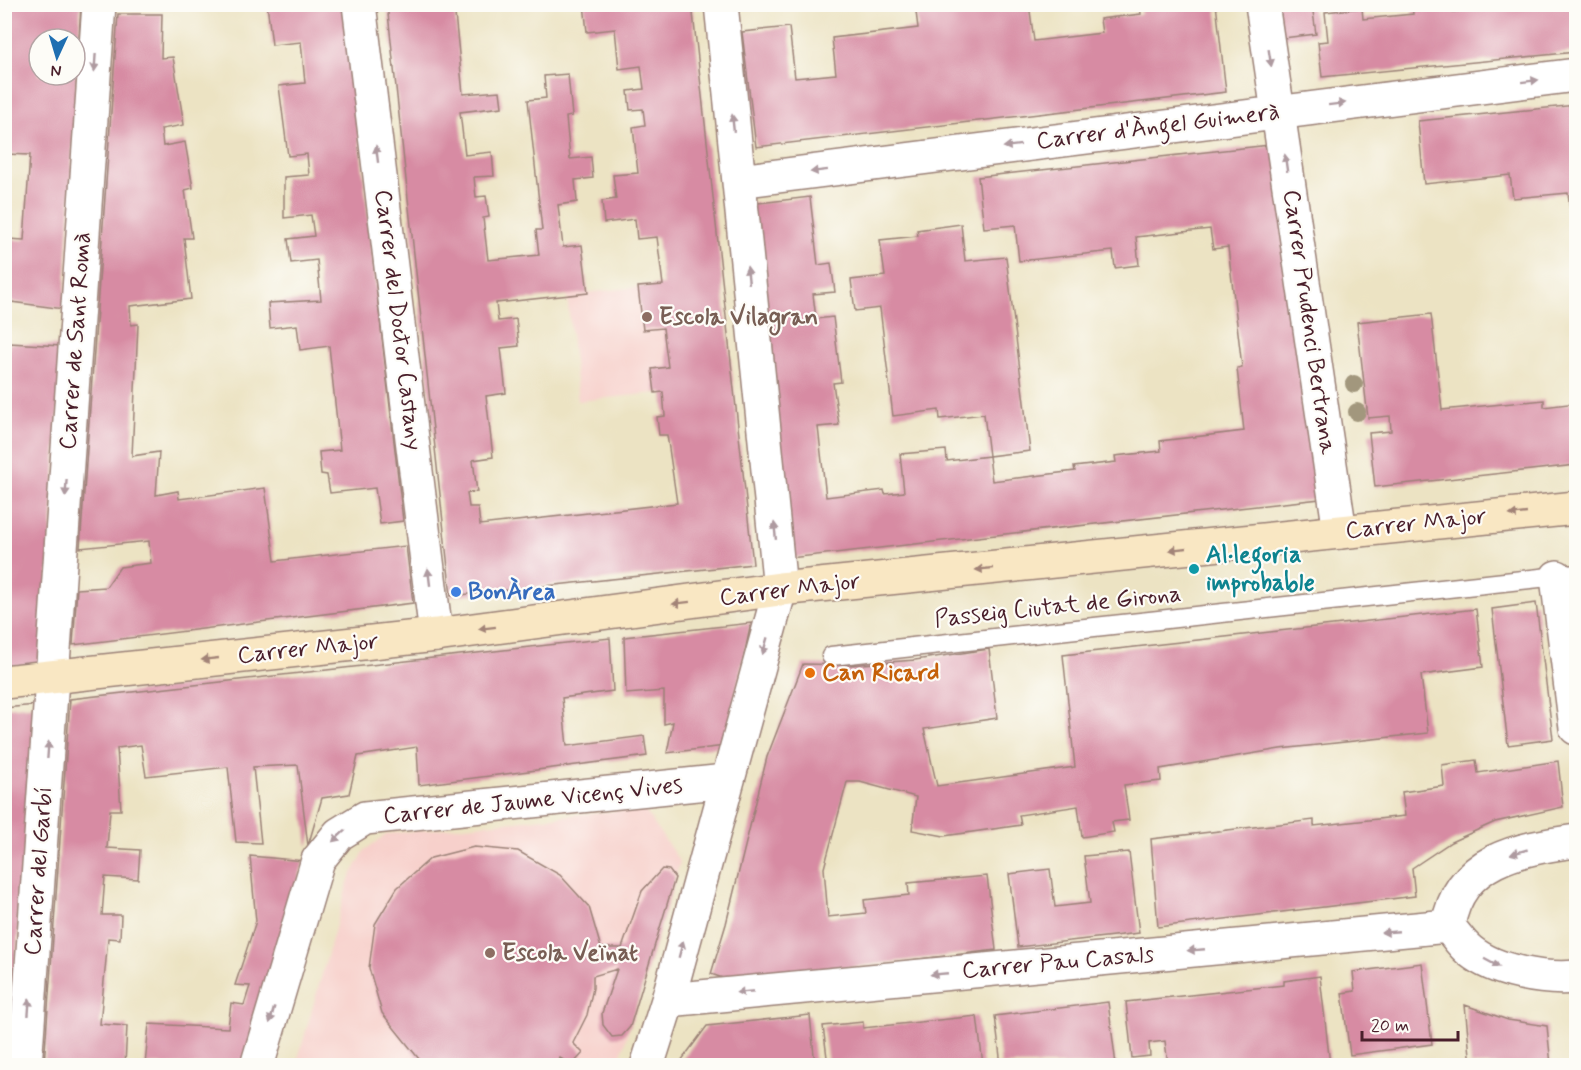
<svg xmlns="http://www.w3.org/2000/svg" width="1581" height="1070" viewBox="0 0 1581 1070" font-family="Mynerve,sans-serif">
<style>
.built{fill:#f7d0cb}
.building{fill:#d78ba3;fill-rule:evenodd}
.lines{fill:none;stroke-linecap:round;stroke-linejoin:round}
.lane-casing{stroke:#9b8177;stroke-width:21}
.street-casing{stroke:#9b8177;stroke-width:36}
.secondary-casing{stroke:#9b8177;stroke-width:36}
.lane{stroke:#fff;stroke-width:18}
.street{stroke:#fff;stroke-width:33}
.secondary{stroke:#f9e7c3;stroke-width:33}
.tree{fill:#a2977d}
.oneway{fill:#ae9aa0}
.oneway2{fill:#a28377}
.education-dot{fill:#8d6e63;stroke:#fdfcf7;stroke-width:2}
.culture-dot{fill:#0f9aa8;stroke:#fdfcf7;stroke-width:2}
.shop-dot{fill:#3f7fe0;stroke:#fdfcf7;stroke-width:2}
.food-dot{fill:#e8710a;stroke:#fdfcf7;stroke-width:2}
.labels{text-anchor:middle;dominant-baseline:central;stroke-width:4.5;stroke-linejoin:round;paint-order:stroke}
.street-label{font-size:24px;fill:#4a1f2b;stroke:#fdfcf7}
.education-label{font-size:24px;font-weight:bold;fill:#785e54;stroke:#fdfcf7;text-anchor:start}
.culture-label{font-size:24px;font-weight:bold;fill:#0d838f;stroke:#fdfcf7;text-anchor:start}
.shop-label{font-size:24px;font-weight:bold;fill:#366cbe;stroke:#fdfcf7;text-anchor:start}
.food-label{font-size:24px;font-weight:bold;fill:#c56008;stroke:#fdfcf7;text-anchor:start}
</style>
<rect width="100%" height="100%" fill="#fdfcf7"/>
<filter id="ink" filterUnits="userSpaceOnUse"><feTurbulence type="fractalNoise" baseFrequency=".0167" numOctaves="2"/><feDisplacementMap in="SourceGraphic" scale="12" xChannelSelector="R" yChannelSelector="G"/><feConvolveMatrix kernelMatrix="1 2 1 2 8 2 1 2 1" color-interpolation-filters="sRGB"/></filter>
<filter id="wash" filterUnits="userSpaceOnUse"><feTurbulence type="fractalNoise" baseFrequency=".008" numOctaves="4" result="noise"/><feDisplacementMap in="SourceGraphic" scale="24" xChannelSelector="R" yChannelSelector="G"/><feGaussianBlur stdDeviation="1.35" result="paint"/><feColorMatrix in="noise" values="0 0 0 0 0 0 0 0 0 0 0 0 0 0 0 0 0 1.4 0 .05"/><feComposite in="paint" operator="in"/></filter>
<g filter="url(#wash)">
<rect width="100%" height="100%" fill="#ece3c3"/>
<!-- built -->
<path class="built" d="M721,278L733,385L578,401L567,295Z
M643,808L680,862L618,1065L296,1066L349,879L365,850L387,834Z"/>
<g id="blocks">
<!-- building -->
<path class="building" d="M4,4H81L64,309L4,301L8,239L24,240L30,155L5,154L4,91L9,25H4ZM39,39H75V75H39Z
M267,4H344L403,521L380,524L375,488L330,493L327,475L321,474L319,452L340,450L329,346L300,350L297,325L270,328L268,303L321,300L317,260L291,263L288,239L314,236L311,215L284,218V177L309,175L307,154L288,156L279,86L305,83L301,42L272,45Z
M387,4H454L463,94L500,91L502,107L460,112L465,155L492,152L494,176L474,177L476,197L486,196L489,217L483,218L488,260L539,255L536,230H542L528,100L546,98L544,76L568,74L572,116L566,117L570,159L591,157L593,178L575,180L577,202L558,205L563,247L582,245L588,293L496,303L498,321L516,319L519,346L501,348L506,393L486,396L493,457L473,460L477,492L467,493L469,507H478L480,525L677,503L667,435H659L657,417L665,416L663,392L655,393L652,369L668,367L663,328L643,330L638,287L663,285L657,237L637,239L635,219L604,223L602,201L616,199L613,175L638,173L633,127L645,125L643,109L630,110L628,91L644,89L641,66L619,69L615,29L587,32L584,4H692L753,564L451,596Z
M915,4H1029L1034,41L1102,33L1100,19L1141,14L1140,4H1216L1226,92L756,147L742,32L789,27L795,78L836,74L832,38L918,28Z
M1270,4H1312L1316,34L1275,39Z
M1412,4H1452L1453,12L1529,4H1576V52L1322,77L1318,42L1328,41L1325,12L1362,8L1363,19L1413,14Z
M118,14H162L161,58L173,57L184,125L161,129L163,146L185,142L193,188L185,190L192,238H184L191,299L130,306L131,325L138,324L132,456L159,452L156,495L178,491L179,499L265,488L275,561L406,546L413,603L73,645L77,589L106,587L120,567L151,563L149,541L80,548Z
M1576,105V262L1568,193L1513,198L1510,175L1424,184L1418,121Z
M1280,144L1320,499L790,558L750,204L810,197L818,265L831,263L835,292L813,294L816,319L833,317L841,382L833,383L839,425L818,427L826,497L884,490L885,494L904,492L900,454L946,450L947,461L989,456L984,414L940,419L939,410L893,416L880,308L855,311L851,280L885,276L880,240L918,236L917,230L961,224L965,261L1006,257L1030,451L989,456L992,481L1075,471L1074,467L1116,462L1115,456L1161,451L1160,441L1244,431L1237,368L1242,367L1228,247L1213,249L1210,229L1136,237L1139,265L1115,268L1113,251L1019,261L1015,225L984,228L978,177Z
M1431,314L1442,410L1544,400V407L1576,403V465L1375,487L1369,433L1391,431L1390,416L1368,418L1357,322Z
M9,343L62,346L44,663L4,667V400Z
M1536,603L1553,739L1508,745L1492,609Z
M1476,609L1483,667L1421,675L1428,733L1280,749L1160,769L1161,781L1124,785L1129,820L1112,822L1114,832L1082,837L1078,806L1019,815L1021,825L944,836L912,830L916,797L860,782H847L824,868L828,917L866,913L864,900L909,895L908,883L987,876L996,950L732,981L711,974L726,924L767,757L803,664L850,665L915,660L989,649L997,718L924,729L937,786L1075,767L1063,655Z
M751,623L725,746L667,753L673,722L664,724V691L626,694L624,637Z
M610,638L613,691L562,698L567,746L644,736L647,756L419,785L417,747L358,756L349,794L322,798L308,846L298,765L253,767L261,843L236,842L228,767L146,776L141,745L117,748L121,810H110L107,848L140,850L138,879L105,877L102,915H121L120,939L108,938L100,1024L127,1026L125,1065H44L70,699Z
M36,705L8,1065H4V708Z
M1476,760L1478,773L1558,761L1563,807L1495,822L1451,842L1412,868L1415,896L1158,927L1151,839L1314,820V826L1405,816L1402,792L1444,786L1442,765Z
M474,847L518,851L560,875L589,907L601,948H622L642,891L662,869L669,870L675,878L630,1027L622,1036L612,1037L603,1025L602,1013L617,969L593,976V988L587,1015L573,1043L583,1053L572,1065L560,1058L554,1065H414L419,1059L382,1013L369,968L375,924L397,888L431,858Z
M1129,852L1139,933L1018,947L1009,874L1050,869L1055,907L1090,903L1084,856Z
M250,856L304,861L245,1065H145L149,1024L228,1028L231,1003L244,1005L250,986L235,985L256,921Z
M1422,963L1432,1044L1350,1055L1342,993L1355,991L1353,972Z
M1320,976L1330,1065H1168L1165,1041L1149,1043L1150,1056L1132,1058L1126,1002L1284,985V981Z
M1108,1002L1116,1065H1001L995,1016Z
M1465,1005L1508,1020L1547,1026L1551,1065H1471Z
M810,1015L815,1065H678L707,1026Z
M977,1016L983,1065H828L823,1026L863,1022V1028Z"/>
</g>
</g>
<g filter="url(#ink)">
<use href="#blocks" fill-opacity="0" stroke="#9b8177" stroke-width="1.5"/>
<g class="lines">
<defs>
<path id="lane" d="M831,656L1576,574"/>
<path id="street" d="M359,4L436,635
M1262,4L1340,532
M739,181L1576,75
M1557,577L1576,728
M1576,841C1518,849 1459,859 1448,926C1455,934 1462,945 1470,951C1496,972 1544,980 1576,977
M668,1000L1448,926
M25,1066L99,4
M257,1066L318,860L339,834L365,818L726,781
M647,1066L668,1000L780,589L721,4"/>
<path id="secondary" d="M4,682L436,635L780,589L1576,508"/>
</defs>
<!-- lane casing -->
<use href="#lane" class="lane-casing"/>
<!-- street casing -->
<use href="#street" class="street-casing"/>
<!-- secondary casing -->
<use href="#secondary" class="secondary-casing"/>
<!-- lane -->
<use href="#lane" class="lane"/>
<!-- street -->
<use href="#street" class="street"/>
<!-- secondary -->
<use href="#secondary" class="secondary"/>
</g>
<!-- trees -->
<g class="tree">
<circle cx="1354" cy="384" r="9"/>
<circle cx="1357" cy="412" r="9"/>
</g>
<!-- one-way arrows -->
<defs><path id="oneway-solid" d="M-6-.8H1V-3.2L6.5 0L1 3.2V.8H-6Z" transform="scale(1.5)"/></defs>
<g class="oneway">
<use href="#oneway-solid" transform="translate(1270 58) rotate(81)"/>
<use href="#oneway-solid" transform="translate(95 63) rotate(94)"/>
<use href="#oneway-solid" transform="translate(1530 81) rotate(-7)"/>
<use href="#oneway-solid" transform="translate(1337 104) rotate(-7)"/>
<use href="#oneway-solid" transform="translate(733 123) rotate(-96)"/>
<use href="#oneway-solid" transform="translate(1012 146) rotate(173)"/>
<use href="#oneway-solid" transform="translate(377 154) rotate(-97)"/>
<use href="#oneway-solid" transform="translate(1286 163) rotate(-98)"/>
<use href="#oneway-solid" transform="translate(819 171) rotate(173)"/>
<use href="#oneway-solid" transform="translate(748 275) rotate(-96)"/>
<use href="#oneway-solid" transform="translate(66 488) rotate(94)"/>
<use href="#oneway-solid" transform="translate(775 531) rotate(-96)"/>
<use href="#oneway-solid" transform="translate(429 577) rotate(-97)"/>
<use href="#oneway-solid" transform="translate(765 646) rotate(106)"/>
<use href="#oneway-solid" transform="translate(48 750) rotate(-86)"/>
<use href="#oneway-solid" transform="translate(339 836) rotate(138)"/>
<use href="#oneway-solid" transform="translate(1519 852) rotate(164)"/>
<use href="#oneway-solid" transform="translate(1390 932) rotate(175)"/>
<use href="#oneway-solid" transform="translate(681 949) rotate(-75)"/>
<use href="#oneway-solid" transform="translate(1196 950) rotate(175)"/>
<use href="#oneway-solid" transform="translate(1492 963) rotate(28)"/>
<use href="#oneway-solid" transform="translate(939 974) rotate(175)"/>
<use href="#oneway-solid" transform="translate(745 992) rotate(175)"/>
<use href="#oneway-solid" transform="translate(29 1007) rotate(-86)"/>
<use href="#oneway-solid" transform="translate(272 1015) rotate(106)"/>
</g>
<g class="oneway2">
<use href="#oneway-solid" transform="translate(1518 514) rotate(174)"/>
<use href="#oneway-solid" transform="translate(1178 549) rotate(174)"/>
<use href="#oneway-solid" transform="translate(984 569) rotate(174)"/>
<use href="#oneway-solid" transform="translate(681 603) rotate(173)"/>
<use href="#oneway-solid" transform="translate(487 628) rotate(173)"/>
<use href="#oneway-solid" transform="translate(210 659) rotate(174)"/>
</g>
</g>
<!-- markers -->
<g class="education-dot">
<circle cx="647" cy="317" r="6"/>
<circle cx="490" cy="953" r="6"/>
</g>
<circle class="culture-dot" cx="1194" cy="569" r="6"/>
<circle class="shop-dot" cx="456" cy="592" r="6"/>
<circle class="food-dot" cx="810" cy="673" r="6"/>
<g class="labels">
<!-- street labels -->
<g class="street-label">
<text transform="translate(1158 127) rotate(-7)">Carrer d'Àngel Guimerà</text>
<text transform="translate(398 320) rotate(83)">Carrer del Doctor Castany</text>
<text transform="translate(1309 322) rotate(82)">Carrer Prudenci Bertrana</text>
<text transform="translate(76 341) rotate(-86)">Carrer de Sant Romà</text>
<text transform="translate(1416 524) rotate(-6)">Carrer Major</text>
<text transform="translate(790 590) rotate(-7)">Carrer Major</text>
<text transform="translate(1058 607) rotate(-6)">Passeig Ciutat de Girona</text>
<text transform="translate(308 649) rotate(-6)">Carrer Major</text>
<text transform="translate(533 801) rotate(-6)">Carrer de Jaume Vicenç Vives</text>
<text transform="translate(39 871) rotate(-86)">Carrer del Garbí</text>
<text transform="translate(1058 963) rotate(-5)">Carrer Pau Casals</text>
</g>
<!-- education labels -->
<g class="education-label">
<text x="659" y="317">Escola Vilagran</text>
<text x="502" y="953">Escola Veïnat</text>
</g>
<!-- culture labels -->
<g class="culture-label">
<text x="1206" y="555">Al·legoria<tspan x="1206" dy="28">improbable</tspan></text>
</g>
<!-- shop labels -->
<g class="shop-label">
<text x="468" y="592">BonÀrea</text>
</g>
<!-- food labels -->
<g class="food-label">
<text x="822" y="673">Can Ricard</text>
</g>
</g>
<!-- margin -->
<rect width="1581" height="1070" fill="none" stroke="#fdfcf7" stroke-width="24"/>
<!-- north arrow -->
<g transform="translate(57 57) rotate(184)"><circle r="28" fill="#fdfcf7" stroke="#b5a4a5" stroke-width="1.5"/>
<path d="M0-4.5L10 22L0 15L-10 22Z" fill="#1f6fb2"/>
<text y="-9" font-size="16" font-weight="bold" text-anchor="middle" fill="#4a1f2b">N</text>
</g>
<!-- scale -->
<path d="M1362 1031v9h96v-9" fill="none" stroke="#4a1f2b" stroke-width="3"/>
<text x="1371" y="1031" font-size="18" fill="#4a1f2b" stroke="#fdfcf7" stroke-width="4.5" paint-order="stroke">20 m</text>
</svg>
